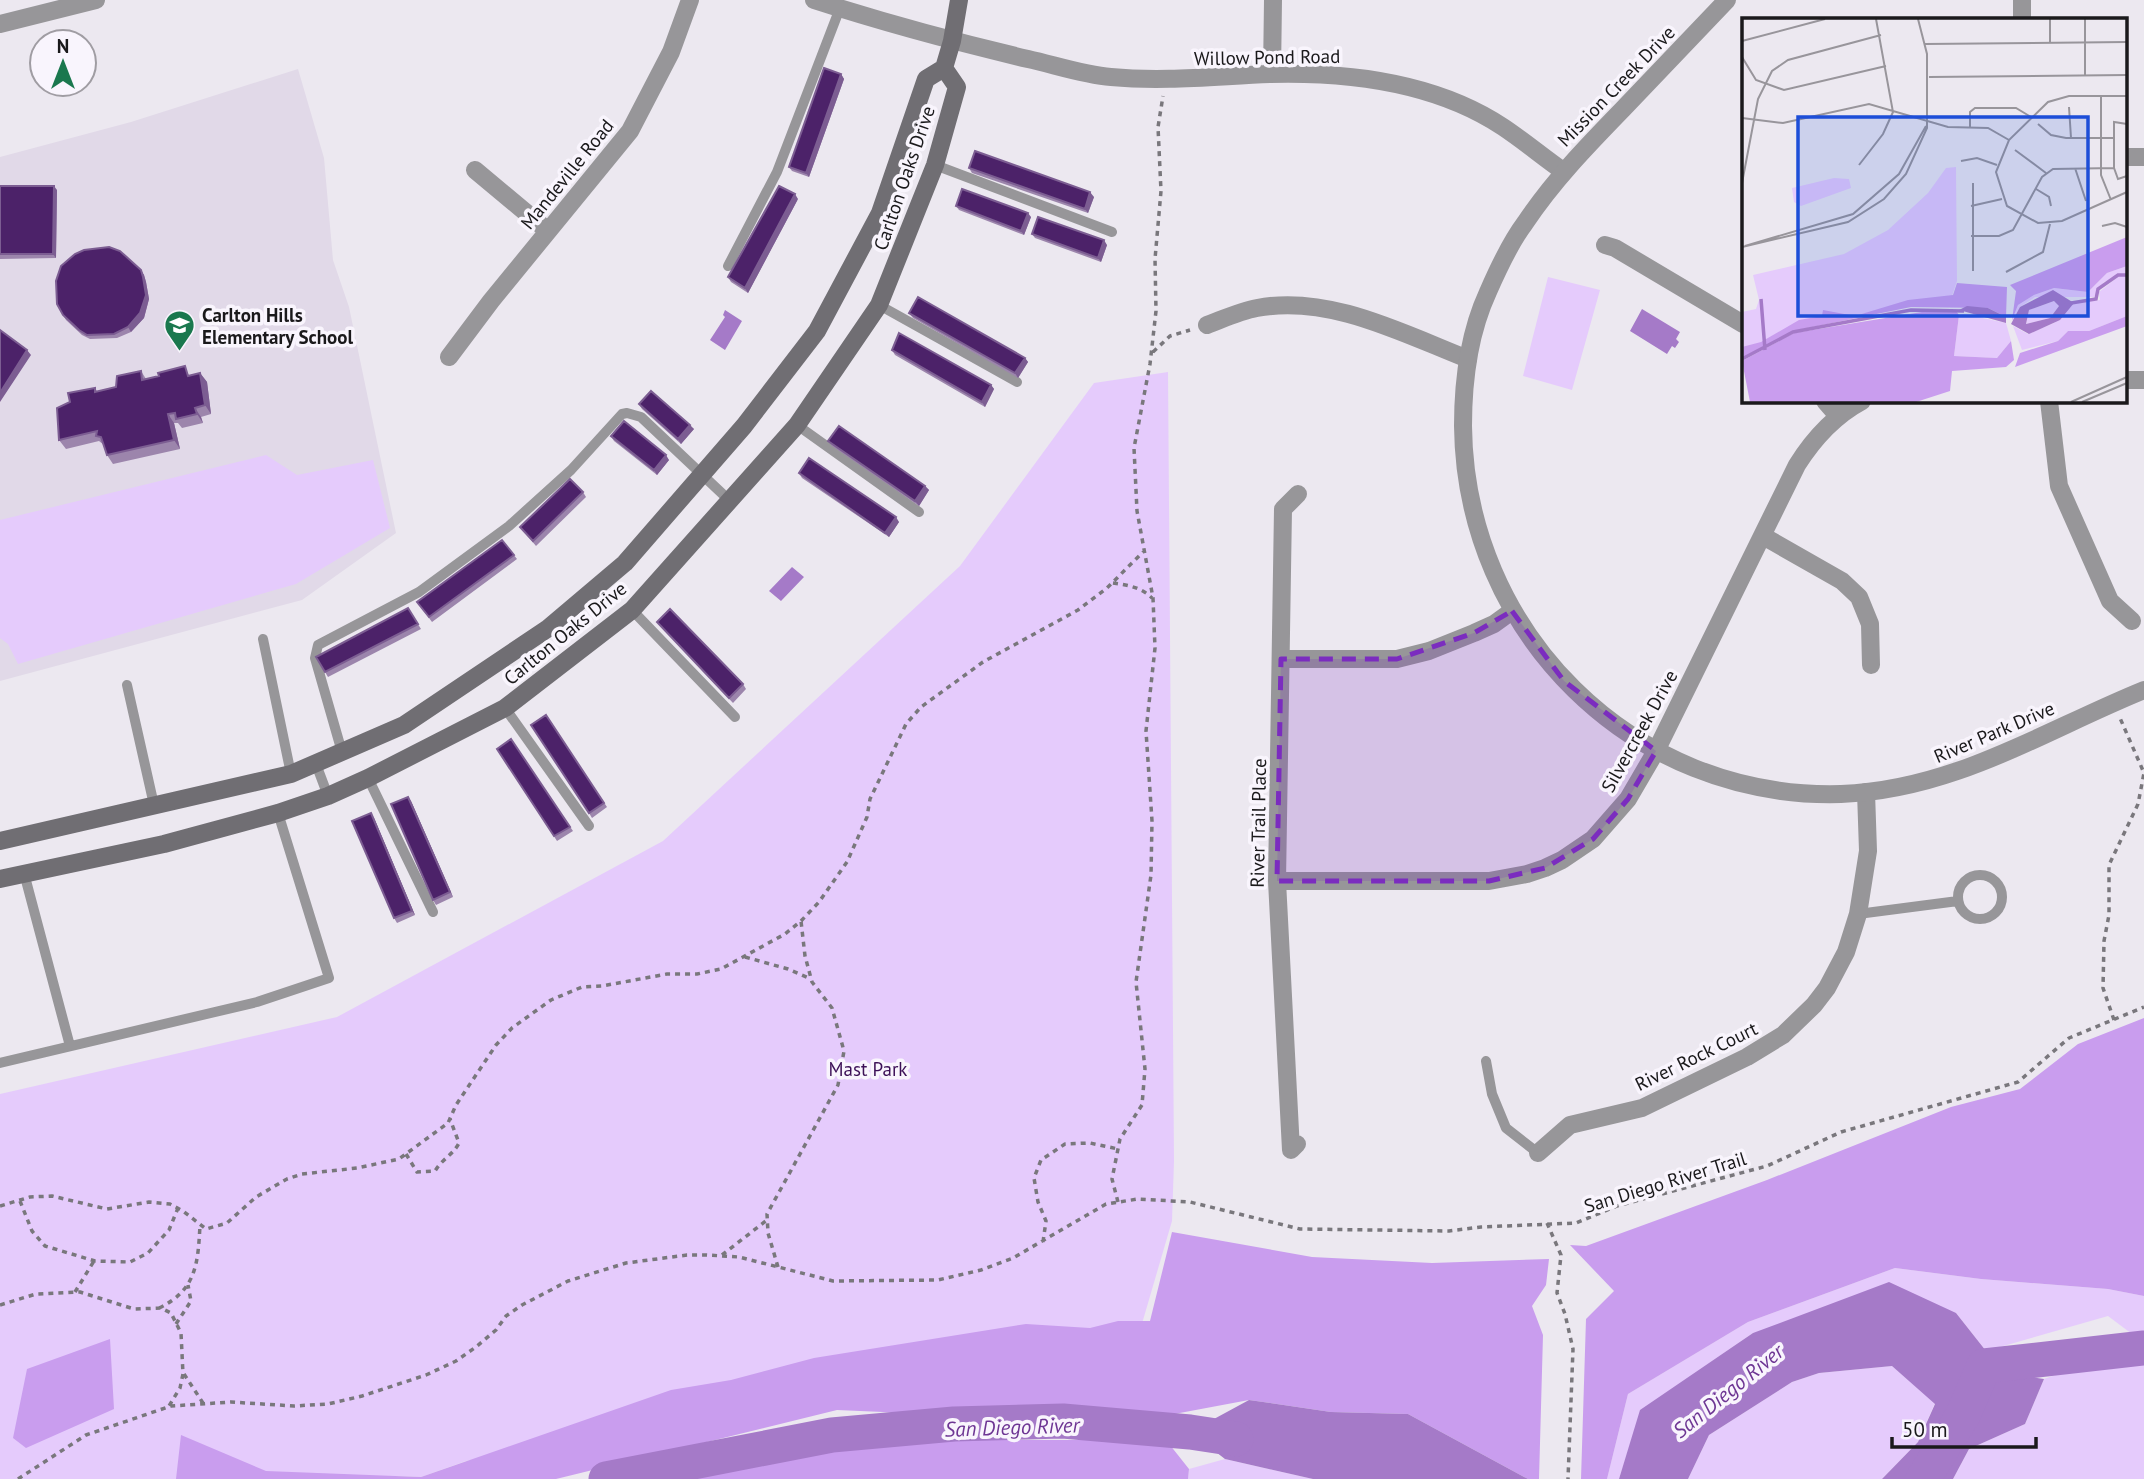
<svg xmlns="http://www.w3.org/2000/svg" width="2144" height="1479" viewBox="0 0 2144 1479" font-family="'PT Sans',sans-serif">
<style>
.built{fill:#e1d9e8}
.green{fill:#e5cbfc}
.forest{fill:#c99dee}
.water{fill:#a57ac8}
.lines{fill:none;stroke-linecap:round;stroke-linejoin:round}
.river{stroke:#a57ac8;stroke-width:35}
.path{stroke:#79777c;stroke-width:3.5;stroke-dasharray:5 5;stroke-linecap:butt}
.service{stroke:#979699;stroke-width:10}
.minor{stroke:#979699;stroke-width:18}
.tertiary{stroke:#979699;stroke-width:18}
.secondary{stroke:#706e73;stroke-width:18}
.wall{fill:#9c85ac}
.shaded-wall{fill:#7c5d92}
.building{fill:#4c2269;stroke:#7c5d92;stroke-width:2}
.marked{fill:#7b2cbf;fill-opacity:0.2;stroke:#7b2cbf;stroke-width:5;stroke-dasharray:14 9;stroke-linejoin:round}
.labels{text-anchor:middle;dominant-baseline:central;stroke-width:7;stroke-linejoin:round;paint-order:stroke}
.street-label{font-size:19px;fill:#1a191b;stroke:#f9f5fd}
.poi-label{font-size:19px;font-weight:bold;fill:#1a191b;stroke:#f9f5fd;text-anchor:start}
.park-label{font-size:19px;fill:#3c1057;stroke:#f9f5fd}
.water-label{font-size:21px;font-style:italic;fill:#6e3694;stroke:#f9f5fd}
.inset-river{fill:none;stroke:#a57ac8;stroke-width:3.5}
.inset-road{fill:none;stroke:#98959b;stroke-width:2}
.view{fill:#1d4ed8;fill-opacity:0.15;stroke:#1d4ed8;stroke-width:3.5}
.inset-edge{fill:none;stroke:#1a191b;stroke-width:3.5}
</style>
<rect width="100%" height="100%" fill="#ece8f0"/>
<!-- built -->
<path class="built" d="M298,69L324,158L333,260L349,307L396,533L302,600L0,681V157L131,122Z"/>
<!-- green -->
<path class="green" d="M1548,277L1600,290L1572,390L1523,376Z
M1168,372L1174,1161L1172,1221L1141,1327L466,1461L421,1477L394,1476L379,1479H0V1094L337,1017L663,841L960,566L1094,383Z
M266,455L297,475L373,460L390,528L296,584L18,664L8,644L0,638V520Z
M1895,1268L1981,1279L2108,1289L2144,1296V1343L2108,1316L1986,1351L1956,1313L1753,1333L1641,1410L1619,1479H1607L1628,1394L1748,1322Z
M2108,1356L2144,1360V1479H1953L1969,1449L2025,1424L2044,1379Z
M1892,1366L1935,1403L1918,1442L1882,1479H1688L1709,1435L1792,1382L1819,1373Z
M1225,1459L1313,1479H1188L1189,1469Z"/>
<!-- forest -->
<path class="forest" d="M2144,1018V1296L2108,1289L1981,1279L1895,1268L1748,1322L1628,1394L1607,1479H1581L1586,1319L1614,1291L1570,1245L1586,1246L1767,1180L1951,1107L2020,1089L2078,1044Z
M1172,1232L1312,1257L1432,1263L1549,1259L1546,1285L1532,1306L1543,1335L1539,1479H1528L1408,1414L1331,1412L1249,1400L1153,1418L952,1415L837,1410L556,1479H176L181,1435L266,1471L421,1477L671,1390L731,1380L814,1358L1026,1324L1090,1328L1118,1321H1150Z
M110,1339L114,1409L26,1448L13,1438L27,1369Z
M960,1440H1166L1189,1469L1188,1479H666L838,1446Z"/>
<!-- water -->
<path class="water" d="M1642,309L1680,332L1676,339L1679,342L1675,348L1672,346L1667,354L1630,331Z
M725,310L742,321L725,350L710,340L725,317L723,315Z
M792,567L804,577L781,601L769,591Z
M1889,1282L1956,1313L1986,1351L2000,1373L2044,1379L2025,1424L1969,1449L1953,1479H1882L1918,1442L1935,1404L1892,1366L1819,1373L1792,1382L1709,1435L1688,1479H1619L1640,1410L1753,1333Z
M1249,1400L1331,1412L1408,1414L1528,1479H1313L1225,1459L1190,1432Z"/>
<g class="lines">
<!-- river -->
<path class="river" d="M606,1479L832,1435L954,1424L1063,1421L1190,1432L1236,1439
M1923,1479L1963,1415L1984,1366L2144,1348"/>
<!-- path -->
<path class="path" d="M1153,352L1170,336L1190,330
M1113,583C1127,585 1141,587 1152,598
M745,957L788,969L811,979
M2114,1020L2103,988L2104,941L2109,915V865L2138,804L2144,773L2120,718
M406,1154L417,1172L435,1171C443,1158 453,1155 459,1143L450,1119
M20,1201L32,1231L45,1246L95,1261L130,1262L148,1253L169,1230L178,1208
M1118,1202L1112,1179L1120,1139L1142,1105L1145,1069L1136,982L1151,875L1152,821L1146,731L1155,648L1153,598L1137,511L1134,448L1150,364L1156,311L1155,259L1161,191L1158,127L1163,96
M0,1206L30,1197L52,1196L107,1209L149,1202L170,1204L183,1211L206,1229L227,1223L256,1197L287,1179L302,1174L357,1168L399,1159L448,1123L456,1105L496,1045L512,1028L551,1000L582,987L602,986L667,974H697L721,969L785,934L801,921L819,902L847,862L867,817L870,799L906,724L921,707L983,662L1078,610L1107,588L1144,551
M1547,1223L1561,1255L1557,1293L1565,1314L1573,1349L1568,1479
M1043,1242L1046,1221L1038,1202L1034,1178L1041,1160L1065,1144L1090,1143L1118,1149
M722,1255L767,1220
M778,1267L768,1233L767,1214L838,1085L844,1051L832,1008L812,982L805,956L801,921
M75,1292L94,1261
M0,1305L36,1294L80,1292L134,1309L161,1308L171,1313L181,1333L183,1374L180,1388L169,1406
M159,1308C197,1290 198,1262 200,1225
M176,1324L191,1301L188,1285
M184,1374L203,1403
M18,1479L86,1435L171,1406L231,1402L294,1406L328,1404L362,1396L426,1375L456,1361L476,1347L496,1330L506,1316L522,1305L568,1281L626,1263L687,1255H707L739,1257L833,1281L938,1280L981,1270L1013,1258L1106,1204L1138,1199L1190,1202L1300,1229L1449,1231L1481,1227L1576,1223L1617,1206L1767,1166L1841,1132L2018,1082L2069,1038L2144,1007"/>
<!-- service -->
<path class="service" d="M935,165L1112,232
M728,266L777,172L840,8
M879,305L1017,382
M797,425L919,512
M632,610L735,717
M263,639L291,774
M127,685L154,805
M505,708L589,826
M342,752L315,658L318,645L419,592L509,526L571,470L622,414L627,413L641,417L730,501
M316,764L328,796
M368,778L433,912
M24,873L70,1046
M1958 897a22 22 0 1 1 44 0a22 22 0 1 1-44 0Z
M1858,914L1958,901
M1486,1061L1492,1094L1506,1128L1538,1153
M0,1063L257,1002L329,978L278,813"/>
<!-- minor -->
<path class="minor" d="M814,0C885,23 956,42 1028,59C1055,65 1084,75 1111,77C1164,82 1217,76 1270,74C1349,72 1435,82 1503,127C1524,141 1543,157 1563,171
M2022,19V0
M0,24L96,0
M1272,74L1273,0
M2125,157H2144
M475,170L548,231
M1605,245L1615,248L1743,324
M1207,325C1223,319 1240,311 1257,308C1329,294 1404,334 1468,359
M449,357L491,301L630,131L671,52L690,0
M2125,380H2144
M1825,401L1838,416
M2049,401L2059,486L2110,601L2132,621
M1763,536L1842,581L1859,597L1870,624L1871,665
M1281,659H1397L1429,651L1474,633L1494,624L1512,611
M1277,881H1489L1527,874L1545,868L1562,860L1593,839L1628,799L1656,751L1797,465C1814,438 1834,416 1862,401
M1297,1144L1291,1150L1277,881L1283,509L1298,494
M1538,1153L1570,1125L1642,1108L1747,1057L1783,1035L1814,1005L1827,988L1846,952L1858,914L1868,851L1866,792"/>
<!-- tertiary -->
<path class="tertiary" d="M1727,0C1693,36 1658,72 1623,109C1588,145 1553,181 1525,223C1510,243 1498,269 1488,292C1469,333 1463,381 1463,426C1465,632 1632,800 1841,794C1954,790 2043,731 2144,690"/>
<!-- secondary -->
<path class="secondary" d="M0,841L291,774L404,725L547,629L625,563L744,426L817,331L880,213L926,79L944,68L952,41L959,0
M0,879L164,844L278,813L328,796L368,778L505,708L632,610L797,425L879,305L935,165L957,87L944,68"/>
</g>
<!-- wall -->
<path class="wall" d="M841,74L844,79L809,177L792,171L789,167Z
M969,168L1094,197L1088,213L972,173Z
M0,186L57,190L56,258L0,259Z
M798,199L748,293L731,282L728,277Z
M956,206L1031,217L1024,235L959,210Z
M1032,234L1107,245L1101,262L1035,238Z
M141,270L144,275L146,282L149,299L144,318L131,332L117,338L90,339L82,335L66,320L63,315Z
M909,313L1025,358L1028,362L1018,378L913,318Z
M892,350L991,385L994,389L985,407L895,355Z
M141,371L146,379L191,375L200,373L207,382L211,414L201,417L203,423L182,428L178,423H174L180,449L113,464L107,455L104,445L99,441L66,449L59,440L70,402L95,388L97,391L116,387Z
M639,404L694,429L681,444L642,409Z
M611,436L669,460L657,475L614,441Z
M828,441L925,486L929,490L919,506L832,446Z
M799,473L899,522L889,537L802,478Z
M583,492L586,497L536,546L520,527Z
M502,540L517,559L432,622L417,602Z
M408,608L421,629L328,677L325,672Z
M657,622L743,684L746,689L733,703Z
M546,715L607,807L592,818L589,813Z
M511,739L573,831L557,841L497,749Z
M411,801L453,897L436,905L433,900Z
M374,818L415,915L397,923L394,918Z"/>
<!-- shaded-wall -->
<path class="shaded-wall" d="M841,74L844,79L809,177L806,173Z
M54,186L57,190L56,258L53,254Z
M1090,192L1094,197L1088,213L1085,209Z
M795,194L798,199L748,293L745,288Z
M1028,213L1031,217L1024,235L1021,231Z
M1104,240L1107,245L1101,262L1098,258Z
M141,270L144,275L146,282L149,299L144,318L131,332L128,327Z
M27,350L31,355L0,402V393Z
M1025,358L1028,362L1018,378L1015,373Z
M200,373L207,382L211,414L205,405Z
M991,385L994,389L985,407L982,402Z
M195,408L201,417L203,423L197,414Z
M168,414L174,423L180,449L174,440Z
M690,425L694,429L681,444L678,439Z
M666,455L669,460L657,475L654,470Z
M925,486L929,490L919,506L915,501Z
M896,517L899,522L889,537L885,533Z
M408,797L411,801L453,897L450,892Z
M371,813L374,818L415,915L412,911Z"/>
<!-- building -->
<path class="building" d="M824,68L841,74L806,173L789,167Z
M975,151L1090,192L1085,209L969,168Z
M0,186H54L53,254H0Z
M779,186L795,194L745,288L728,277Z
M962,189L1028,213L1021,231L956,206Z
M1038,217L1104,240L1098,258L1032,234Z
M109,247L120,251L141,270L143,277L146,295L140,313L128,327L114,334L87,335L79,330L63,315L57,304L56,281L61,266L75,254L84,250Z
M918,297L1025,358L1015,373L909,313Z
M0,330L27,350L0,393Z
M899,333L991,385L982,402L892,350Z
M185,366L188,376L200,373L205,405L195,408L197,414L176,419L175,413L168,414L174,440L107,455L101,437L96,436L97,431L59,440L57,408L70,402L68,393L95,388V392L116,387L117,376L141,371L142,380L159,376L158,373Z
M651,391L690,425L678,439L639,404Z
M624,421L666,455L654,470L611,436Z
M839,426L925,486L915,501L828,441Z
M809,458L896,517L885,533L799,473Z
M570,479L583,492L533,541L520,527Z
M502,540L514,555L429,617L417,602Z
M408,608L418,624L325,672L316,657Z
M670,609L743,684L729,698L657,622Z
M546,715L604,803L589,813L531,725Z
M511,739L570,827L554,836L497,749Z
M408,797L450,892L433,900L391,804Z
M371,813L412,911L394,918L352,821Z"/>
<!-- marked area -->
<path class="marked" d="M1512,611L1564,681L1656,751L1628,799L1593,839L1545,868L1489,881H1277L1281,659H1397L1474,633Z"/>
<!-- icons -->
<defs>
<symbol id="school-pin" viewBox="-11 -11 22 30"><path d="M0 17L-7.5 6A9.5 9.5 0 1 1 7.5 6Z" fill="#1a784e" stroke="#f9f5fd"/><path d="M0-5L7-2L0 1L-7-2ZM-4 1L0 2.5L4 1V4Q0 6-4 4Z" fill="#fff"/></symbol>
</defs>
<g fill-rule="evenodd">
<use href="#school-pin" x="162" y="308" width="35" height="47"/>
</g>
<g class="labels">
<!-- street labels -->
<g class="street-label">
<text transform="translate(1267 57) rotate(-1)">Willow Pond Road</text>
<text transform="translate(1616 86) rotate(-46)">Mission Creek Drive</text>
<text transform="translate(567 174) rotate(-51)">Mandeville Road</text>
<text transform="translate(904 178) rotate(-71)">Carlton Oaks Drive</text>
<text transform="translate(565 633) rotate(-39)">Carlton Oaks Drive</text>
<text transform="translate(1639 731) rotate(-61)">Silvercreek Drive</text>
<text transform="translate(1994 732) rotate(-23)">River Park Drive</text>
<text transform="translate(1258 823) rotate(-89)">River Trail Place</text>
<text transform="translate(1696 1056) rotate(-26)">River Rock Court</text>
<text transform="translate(1665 1182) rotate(-17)">San Diego River Trail</text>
</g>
<!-- poi labels -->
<g class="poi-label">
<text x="202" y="315">Carlton Hills<tspan x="202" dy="22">Elementary School</tspan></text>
</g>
<!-- park labels -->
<g class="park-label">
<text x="868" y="1069">Mast Park</text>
</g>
<!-- water labels -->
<g class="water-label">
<text transform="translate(1728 1391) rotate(-39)">San Diego River</text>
<text transform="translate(1012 1427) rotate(-2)">San Diego River</text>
</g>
</g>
<!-- overview -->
<g transform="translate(1742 18)">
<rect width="385" height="385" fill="#ece8f0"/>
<path d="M214,149L215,263L210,278L64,307L0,332V294L14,291L17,282L11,257L102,236L146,212L186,175L204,150ZM92,160L107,161L109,170L59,188L52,184L50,170ZM385,248V256L362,264L352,279H293L278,289L273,303L270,302L276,287L292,277L312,270L346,274L365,255ZM377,258H385V298L347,313H326L316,323L280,332L271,308L286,316L312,305L332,285L358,282L357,274ZM312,283L317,288L308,300L284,306L287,292ZM222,296L264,305L269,323L255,340L212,338L217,297Z" fill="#e5cbfc"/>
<path d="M385,219V248L365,255L346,274L312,270L292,277L276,287L270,302L274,273L268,267ZM215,265L265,269L264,299L246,290L169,289L51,313L0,340V329L19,324L57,302L80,298L81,292L113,298L166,282L211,277ZM186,293H214L217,297L212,338L255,340L269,323L272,342L264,349L210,353L208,373L174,384H8L0,343L52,315ZM385,298V308L273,349L278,335L316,323L326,313H347Z" fill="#c99dee"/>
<path d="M311,272L332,285L318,302L287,316L269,306L278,289ZM312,283L317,288L308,300L284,306L287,292ZM225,288L246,290L264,299V305L217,292Z" fill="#a57ac8" fill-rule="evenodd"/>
<path class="inset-river" d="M19,281L23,332M323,286L354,281L356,271L376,257H385M0,341L51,314L169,292L222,293"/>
<path class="inset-road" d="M343,1V58M0,23L83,1M308,25V1M183,26L385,24M0,39L14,62L42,72L144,48M187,59L385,57M359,78V157L369,182M385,78H327L306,84L267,122L254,154L265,188L296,205L320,203L385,174M327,89L329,120M0,100L41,105L127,86L206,109L246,110L267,122M296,106L309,117L324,120H372V104L385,106M228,109V94L233,90H274L289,99M273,132L304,155M219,143L235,140L255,147M117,147L141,116L151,94L134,1M333,150L344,183M372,150V120M0,165L16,81L30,53L46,42L139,17M294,171L307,179L309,188M229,188L260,181M360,208L373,205L385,209M229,218H257L271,212L300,159L311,151L372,150L376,161L385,158M3,228L111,196L157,156L184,108M0,229L106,204L142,181L164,156L185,110V36L176,1M231,253V165M264,254L301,234L308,206M329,384L385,359M340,384L385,365"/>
<path class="view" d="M56,99H346V298H56Z"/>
<rect width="385" height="385" class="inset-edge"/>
</g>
<!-- north arrow -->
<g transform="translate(63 63)"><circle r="33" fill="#f9f5fd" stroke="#a09da3" stroke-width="2"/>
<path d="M0-5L12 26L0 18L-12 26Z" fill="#1a784e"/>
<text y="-10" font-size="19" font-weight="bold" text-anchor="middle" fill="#1a191b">N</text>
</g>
<!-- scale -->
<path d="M1892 1437v10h144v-10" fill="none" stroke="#1a191b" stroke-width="3.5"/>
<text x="1902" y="1437" font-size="21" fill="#1a191b" stroke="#f9f5fd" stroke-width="5" paint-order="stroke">50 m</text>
</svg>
